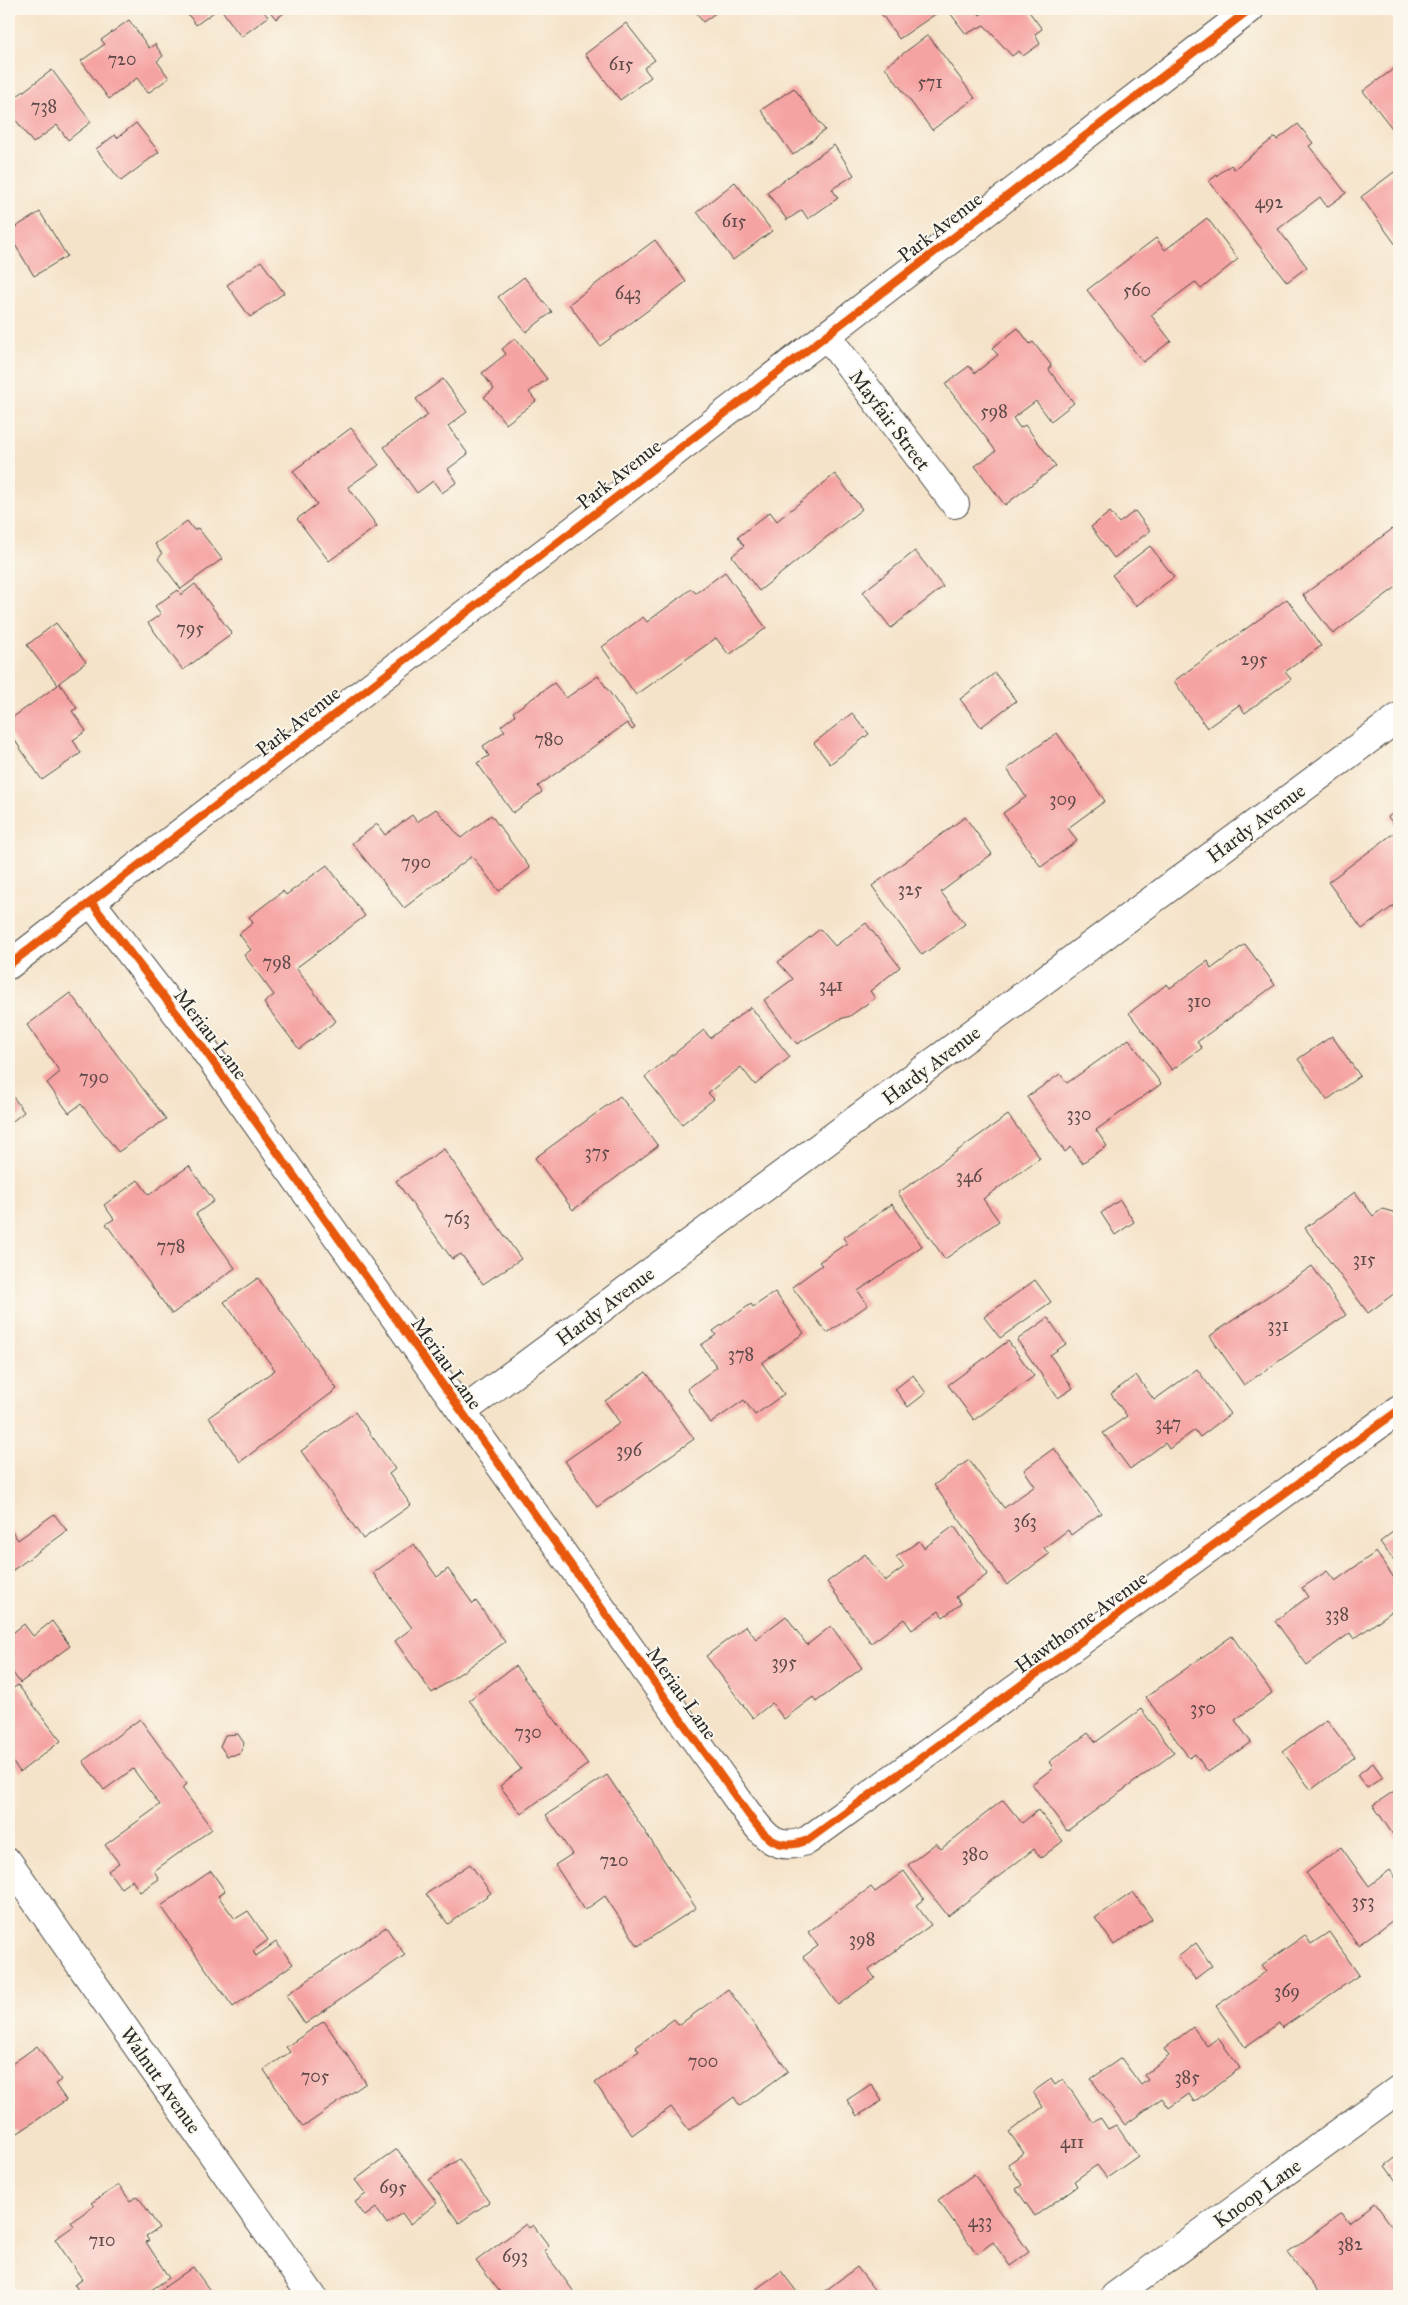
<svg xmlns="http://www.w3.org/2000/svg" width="1408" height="2305" viewBox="0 0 1408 2305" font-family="'IM FELL Great Primer',serif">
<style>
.building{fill:#f5a3a2}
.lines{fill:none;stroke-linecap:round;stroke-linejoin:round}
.minor-casing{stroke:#494743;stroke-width:30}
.minor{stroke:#fff;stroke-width:28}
.cycleway-casing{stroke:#fbf7ec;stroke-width:11}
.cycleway{stroke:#e8590c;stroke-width:8}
.labels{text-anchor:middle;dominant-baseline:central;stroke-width:4;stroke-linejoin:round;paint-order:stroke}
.number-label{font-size:18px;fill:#5e4949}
.street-label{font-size:20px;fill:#2b2b2b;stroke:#fbf7ec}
</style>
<rect width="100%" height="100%" fill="#fbf7ec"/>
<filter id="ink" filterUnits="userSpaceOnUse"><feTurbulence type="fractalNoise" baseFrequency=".02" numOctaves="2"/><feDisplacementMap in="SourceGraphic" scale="10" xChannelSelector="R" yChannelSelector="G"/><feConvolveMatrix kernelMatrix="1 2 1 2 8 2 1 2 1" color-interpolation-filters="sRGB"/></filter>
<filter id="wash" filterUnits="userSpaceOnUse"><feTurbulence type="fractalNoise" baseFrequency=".0096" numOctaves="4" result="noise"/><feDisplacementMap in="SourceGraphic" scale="20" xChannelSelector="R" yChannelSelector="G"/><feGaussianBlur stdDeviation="1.12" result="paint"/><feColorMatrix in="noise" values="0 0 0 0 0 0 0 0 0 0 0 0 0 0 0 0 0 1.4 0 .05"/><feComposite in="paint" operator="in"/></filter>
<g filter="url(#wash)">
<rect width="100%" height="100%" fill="#f5e3c9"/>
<g id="blocks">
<!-- building -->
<path class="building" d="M184,9H218L196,25Z
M221,9H262L268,17L241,37Z
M268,9H289L276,19Z
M694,9H721L703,22Z
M878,9H934L937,13L899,39Z
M947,9H975L980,15L989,9H1027L1042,29L1035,34L1040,44L1023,56L1019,51L1012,56L984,25L966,34Z
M129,20L149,48L155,44L163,56L157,61L169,78L148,93L137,78L109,99L81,61L105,44L101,40Z
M626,23L655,60L644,68L651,77L620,100L585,54Z
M928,35L975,98L932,130L885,67Z
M1399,65V137L1363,91Z
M52,70L91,122L68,140L57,125L33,143L9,111V102Z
M794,88L825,130L793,155L761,110Z
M136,123L159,152L121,181L96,149L115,135L117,138Z
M1298,124L1313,143L1309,146L1346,193L1327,207L1320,197L1278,229L1307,267L1287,282L1209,181L1231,165L1234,169L1275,137L1277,140Z
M834,145L854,175L832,189L838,198L808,219L802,210L787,220L767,192Z
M1394,172L1399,179V249L1361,197Z
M735,182L772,231L733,260L697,212Z
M40,212L67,256L34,276L9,235V231Z
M1207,218L1238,259L1201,289L1195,282L1151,315L1171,341L1143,362L1087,290L1156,238L1165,250Z
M655,240L686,282L600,346L569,304Z
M261,261L284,293L250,317L227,285Z
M524,277L552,312L526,332L498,297Z
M1018,328L1030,344L1033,342L1051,365L1049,370L1074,403L1051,421L1036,401L1013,418L1020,428L1025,425L1056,466L1005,505L975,466L996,451L945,384L969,366L975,373L998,355L992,348Z
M515,338L547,379L529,392L536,401L506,424L484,397L494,389L482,373L506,354L502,349Z
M443,379L467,412L448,426L468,454L448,469L457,482L442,493L433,481L417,493L384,447L428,415L416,399Z
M351,428L379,465L348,487L377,526L329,561L297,519L317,504L293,471Z
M835,474L862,509L759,591L732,556L744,546L738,537L770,512L777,521Z
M1135,511L1150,531L1114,558L1091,527L1110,512L1119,523Z
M187,521L194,530L198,528L222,559L181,589L158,559L162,554L155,544Z
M1399,524V585L1333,634L1303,595Z
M1150,546L1174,577L1136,606L1112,575Z
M915,551L943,587L891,628L863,592Z
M725,572L766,628L729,655L716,638L636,695L602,647L643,617L647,622L691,589L696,593Z
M195,584L232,634L183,670L148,623L161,614L155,606L178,590L181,595Z
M1287,599L1321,646L1285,672L1291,679L1245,713L1239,705L1207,728L1174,681Z
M56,623L86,662L59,683L77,708L72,711L86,731L73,740L81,753L42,780L9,732V720L58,685L27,645Z
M995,673L1016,701L981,727L960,699Z
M598,676L635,728L632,730L627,723L538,786L542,792L513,813L477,763L489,756L483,746L505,731L501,726L515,715L513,712L554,683L566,698Z
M852,713L869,734L830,764L814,743Z
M1057,733L1105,801L1068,828L1077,841L1041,867L1003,813L1026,797L1007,769Z
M1399,808V902L1362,929L1328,882L1398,830L1388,817Z
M436,809L461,838L491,815L530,868L499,891L472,856L404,908L352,843L377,824L385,835L412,815L417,822Z
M965,817L992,854L941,892L965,924L922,955L872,886Z
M327,865L365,916L296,968L336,1021L299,1049L264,1003L274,995L244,955L251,950L239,934L253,923L249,917L283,891L286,895Z
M866,923L900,967L870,991L875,998L850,1016L840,1019L797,1044L764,1000L793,979L778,962L820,929L835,946Z
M1245,944L1275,985L1197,1042L1202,1048L1172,1070L1129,1013L1167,984L1170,988L1208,961L1211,969Z
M70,993L166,1119L118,1152L81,1104L69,1113L47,1083L60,1072L27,1025Z
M751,1007L790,1057L755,1085L741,1067L708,1093L714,1099L682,1124L645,1077L704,1030L710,1038Z
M1332,1036L1360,1076L1327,1100L1298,1059Z
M1129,1039L1161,1084L1096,1130L1107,1146L1082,1163L1071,1147L1065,1152L1027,1097L1060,1074L1067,1083Z
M9,1091L24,1112L9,1124Z
M620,1096L658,1146L573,1210L535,1158Z
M1008,1115L1040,1158L983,1199L999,1221L945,1259L898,1193Z
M444,1149L521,1259L483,1284L461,1254L452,1259L396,1181Z
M189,1166L214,1201L196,1214L235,1268L172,1314L106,1224L114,1219L104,1205L138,1180L149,1195Z
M1355,1192L1373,1216L1382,1209L1393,1212L1399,1221V1290L1368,1313L1305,1228Z
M1120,1200L1134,1222L1115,1235L1101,1213Z
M892,1204L922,1246L858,1291L868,1305L827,1333L792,1287L822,1265L819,1262L847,1243L843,1238Z
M1312,1266L1346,1315L1244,1385L1210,1336Z
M258,1278L337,1389L240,1462L209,1417L275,1370L224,1302Z
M1035,1280L1051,1302L1000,1338L984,1317Z
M775,1292L804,1333L762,1363L784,1394L755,1415L744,1400L711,1423L687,1389L717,1367L701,1345L716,1335L713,1331L751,1304L753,1307Z
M1048,1318L1066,1344L1050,1355L1073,1388L1058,1398L1017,1340Z
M1008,1341L1034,1376L974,1420L948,1385Z
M9,1347L16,1356L9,1361Z
M1197,1369L1230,1414L1200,1437L1195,1430L1169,1449L1165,1443L1130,1469L1103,1433L1127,1416L1111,1394L1136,1375L1154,1400Z
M646,1372L694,1439L597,1507L565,1461L620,1423L605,1401Z
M913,1375L926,1393L908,1407L895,1389Z
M355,1412L395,1469L389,1474L411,1505L363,1539L301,1451Z
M1054,1448L1101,1513L1071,1535L1068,1530L1044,1548L1049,1554L1007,1585L934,1485L969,1460L1004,1508L1035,1486L1024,1470Z
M54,1514L67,1531L9,1573V1527L18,1540Z
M954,1526L988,1574L956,1597L961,1604L943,1617L939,1611L912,1630L904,1619L871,1643L827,1582L865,1554L885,1581L904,1567L896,1557L919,1541L924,1548Z
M1399,1527V1567L1380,1542Z
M414,1544L437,1577L448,1569L473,1604L476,1601L505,1642L432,1693L395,1641L412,1628L373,1573Z
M1376,1552L1399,1585V1606L1354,1639L1350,1633L1307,1665L1275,1621L1308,1597L1302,1588L1327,1571L1335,1581Z
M786,1616L807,1645L831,1626L862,1668L816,1702L813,1697L784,1719L772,1703L753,1718L706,1656L746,1626L756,1639Z
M52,1621L70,1646L20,1683L9,1667V1636L24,1624L33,1636Z
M1232,1636L1272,1693L1235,1720L1251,1742L1208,1772L1195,1754L1189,1758L1146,1697Z
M515,1666L588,1764L521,1814L500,1786L521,1769L469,1700Z
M18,1685L61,1741L20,1772L9,1757V1691Z
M1141,1709L1174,1753L1067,1831L1032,1784L1053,1768L1049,1762L1088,1733L1096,1742Z
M140,1719L187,1784L182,1788L212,1829L154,1871L159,1879L140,1892L132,1880L121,1888L108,1871L119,1863L105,1845L160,1805L133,1769L104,1790L83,1761Z
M1327,1720L1355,1757L1311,1790L1283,1752Z
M238,1734L244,1743L240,1754L227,1756L220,1746L225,1735Z
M1373,1763L1383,1777L1367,1788L1357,1775Z
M607,1775L696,1908L638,1946L605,1896L585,1910L555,1865L572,1854L546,1815Z
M1399,1788V1836L1396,1839L1373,1805Z
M1003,1800L1022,1823L1038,1810L1063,1841L1041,1858L1034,1849L948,1916L908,1865L936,1843L941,1849Z
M1341,1847L1369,1886L1390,1870L1399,1883V1916L1358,1945L1306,1873Z
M470,1864L491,1893L448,1924L426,1894Z
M211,1871L225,1891L218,1896L235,1919L248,1911L268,1940L253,1951L256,1956L276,1942L293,1964L233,2007L161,1906Z
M904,1871L924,1899L916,1905L931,1925L869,1970L875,1978L838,2005L803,1957L818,1946L808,1932L871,1887L875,1892Z
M1133,1892L1152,1919L1114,1945L1095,1918Z
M386,1927L405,1955L305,2024L286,1995Z
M1329,1932L1359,1975L1282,2028L1279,2023L1245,2047L1216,2006L1267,1971L1262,1965L1305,1935L1311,1944Z
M1196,1943L1212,1966L1195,1979L1178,1957Z
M728,1989L788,2071L740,2106L734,2097L689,2130L671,2107L632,2135L595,2083L639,2051L636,2047L674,2019L679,2025Z
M324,2021L366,2083L303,2127L264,2070L290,2052L286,2047Z
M1193,2027L1207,2046L1218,2038L1240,2068L1194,2102L1189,2094L1169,2108L1162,2098L1125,2125L1091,2079L1121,2058L1141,2085L1148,2080L1144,2075L1169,2056L1164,2049Z
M37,2046L61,2080L55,2084L66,2100L18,2133L14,2129L9,2133V2066Z
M1051,2079L1055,2085L1063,2079L1093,2122L1100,2117L1108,2129L1116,2125L1138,2156L1107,2178L1097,2165L1074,2181L1077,2186L1035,2216L1016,2189L1022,2185L1008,2164L1024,2153L1009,2132L1043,2107L1033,2092Z
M871,2084L882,2101L857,2116L847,2100Z
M397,2149L437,2203L410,2224L402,2213L387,2224L376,2208L365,2216L355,2202L366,2194L355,2180Z
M1399,2155V2185L1385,2166Z
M459,2159L489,2202L459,2223L429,2180Z
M974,2174L1029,2252L1010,2266L993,2242L977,2254L938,2200Z
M119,2185L130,2201L138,2196L159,2228L146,2236L149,2241L146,2242L169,2278L142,2296H82L74,2284L82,2279L55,2239L74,2226L71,2222L94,2206L91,2203Z
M1375,2203L1399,2236V2291L1392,2296H1364L1362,2294L1359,2296H1321L1288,2253L1342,2213L1349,2223Z
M526,2224L529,2228L533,2225L549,2246L544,2251L577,2296H503L476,2261Z
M193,2267L214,2296H152Z
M857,2267L879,2296H818Z
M781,2271L800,2296H759L755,2290Z"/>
</g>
</g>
<g filter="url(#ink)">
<use href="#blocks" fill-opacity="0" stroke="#494743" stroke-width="1"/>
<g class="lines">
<defs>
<path id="minor" d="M826,335L955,504
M91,902L201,1045L748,1814C765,1837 777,1853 808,1840L1399,1410
M9,965L1250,9
M462,1412L1399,717
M9,1863L312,2296
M1115,2296L1399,2089"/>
</defs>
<!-- minor casing -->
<use href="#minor" class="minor-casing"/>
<!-- minor -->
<use href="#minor" class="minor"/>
<defs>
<path id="cycleway" d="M91,902L201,1045L748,1814C765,1837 777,1853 808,1840L1399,1410
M9,965L1250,9"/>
</defs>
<!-- cycleway casing -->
<use href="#cycleway" class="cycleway-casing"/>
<!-- cycleway -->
<use href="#cycleway" class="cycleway"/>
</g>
</g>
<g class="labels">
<!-- number labels -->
<g class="number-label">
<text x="122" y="59">720</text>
<text x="621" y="64">615</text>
<text x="930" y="82">571</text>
<text x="44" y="106">738</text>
<text x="1269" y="202">492</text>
<text x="734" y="221">615</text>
<text x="1137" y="290">560</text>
<text x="628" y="293">643</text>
<text x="994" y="411">598</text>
<text x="190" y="628">795</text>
<text x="1254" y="659">295</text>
<text x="549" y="739">780</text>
<text x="1063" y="799">309</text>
<text x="416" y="862">790</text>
<text x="910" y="889">325</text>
<text x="277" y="962">798</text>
<text x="831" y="985">341</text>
<text x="1199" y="1001">310</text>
<text x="94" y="1077">790</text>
<text x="1079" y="1114">330</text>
<text x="597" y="1152">375</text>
<text x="969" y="1176">346</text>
<text x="457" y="1218">763</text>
<text x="171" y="1246">778</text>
<text x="1364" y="1259">315</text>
<text x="1278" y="1325">331</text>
<text x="741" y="1354">378</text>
<text x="1168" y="1423">347</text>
<text x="629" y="1450">396</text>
<text x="1025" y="1521">363</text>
<text x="1337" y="1614">338</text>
<text x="784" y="1662">395</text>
<text x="1203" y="1708">350</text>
<text x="528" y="1732">730</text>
<text x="975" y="1854">380</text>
<text x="614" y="1860">720</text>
<text x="1363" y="1901">353</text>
<text x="862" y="1939">398</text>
<text x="1287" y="1991">369</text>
<text x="703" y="2061">700</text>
<text x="315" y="2076">705</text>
<text x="1187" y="2077">385</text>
<text x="1072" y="2142">411</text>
<text x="393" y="2187">695</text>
<text x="980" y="2221">433</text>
<text x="102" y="2240">710</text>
<text x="1350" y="2244">382</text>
<text x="515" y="2256">693</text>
</g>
<!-- street labels -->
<g class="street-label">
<text transform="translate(940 227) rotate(-38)">Park Avenue</text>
<text transform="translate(890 420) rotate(53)">Mayfair Street</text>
<text transform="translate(619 474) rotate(-38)">Park Avenue</text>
<text transform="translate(298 721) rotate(-38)">Park Avenue</text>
<text transform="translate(1256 823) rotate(-37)">Hardy Avenue</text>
<text transform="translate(211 1034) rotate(53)">Meriau Lane</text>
<text transform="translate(931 1065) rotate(-37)">Hardy Avenue</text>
<text transform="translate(605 1306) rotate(-37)">Hardy Avenue</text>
<text transform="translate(447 1363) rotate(55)">Meriau Lane</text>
<text transform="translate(1081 1622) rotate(-36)">Hawthorne Avenue</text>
<text transform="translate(682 1693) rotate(55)">Meriau Lane</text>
<text transform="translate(161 2080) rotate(55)">Walnut Avenue</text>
<text transform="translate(1257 2193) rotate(-36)">Knoop Lane</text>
</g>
</g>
<!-- margin -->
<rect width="1408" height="2305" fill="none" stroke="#fbf7ec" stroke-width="30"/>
</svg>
